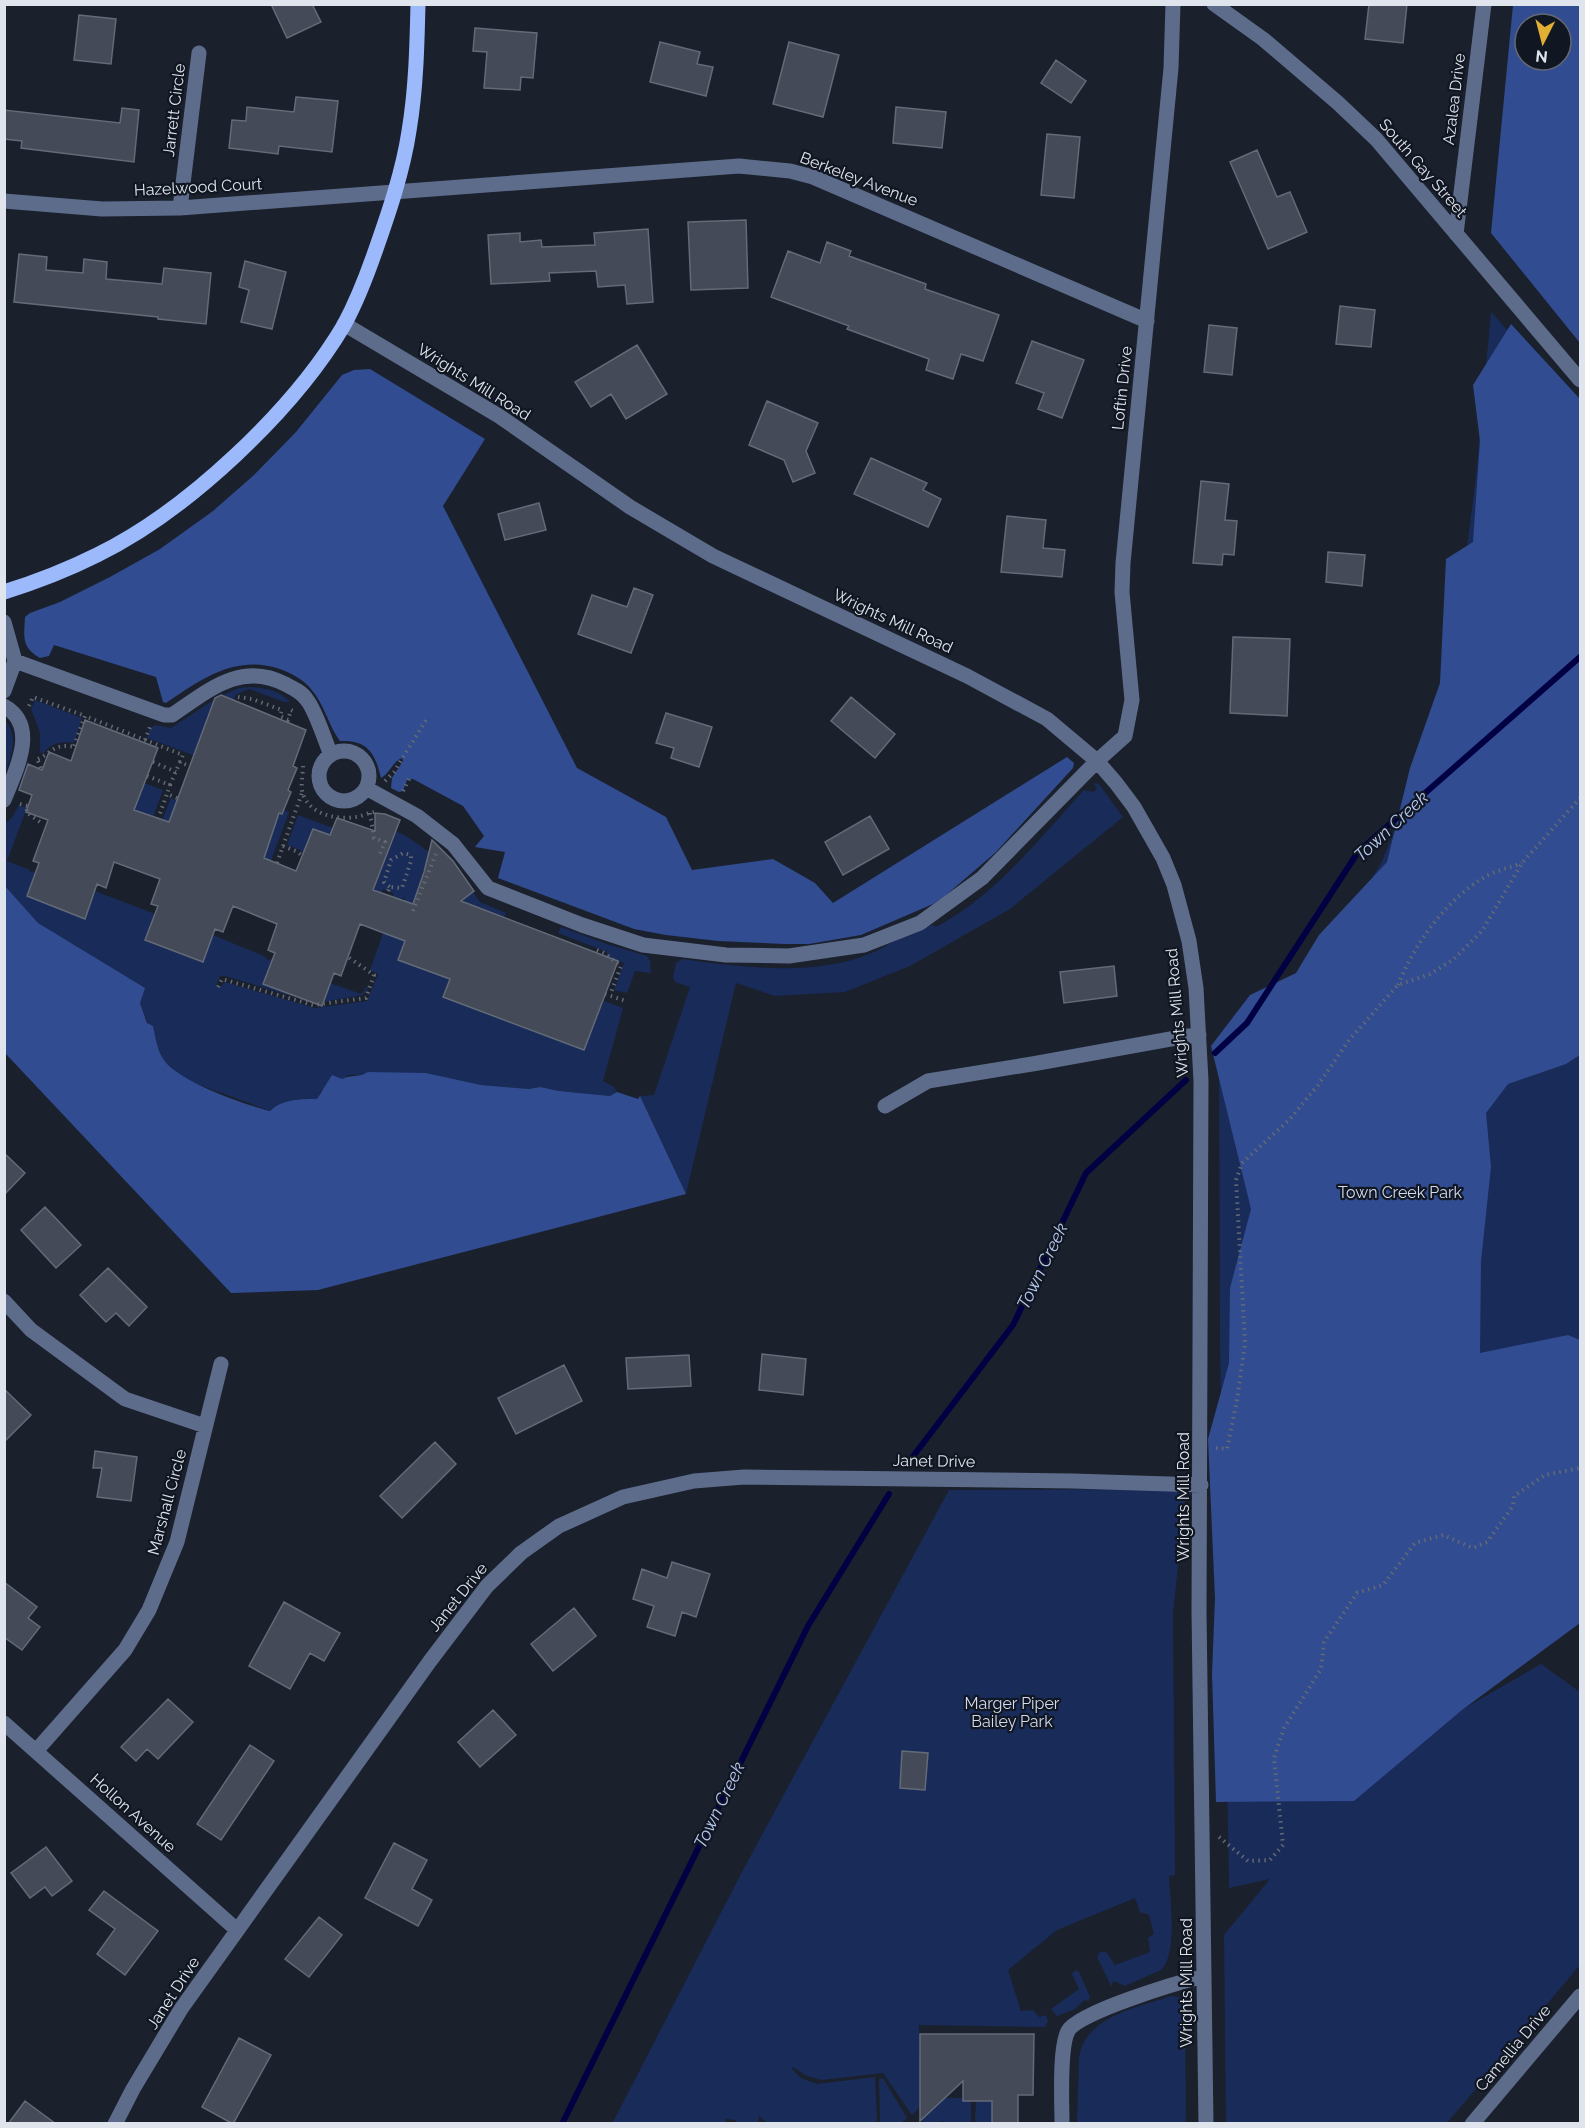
<svg xmlns="http://www.w3.org/2000/svg" width="1585" height="2128" viewBox="0 0 1585 2128" font-family="Raleway,sans-serif">
<style>
.green{fill:#192b59}
.forest{fill:#314c91;fill-rule:evenodd}
.lines{fill:none;stroke-linecap:round;stroke-linejoin:round}
.stream{stroke:#010043;stroke-width:6}
.building{fill:#444a57;stroke:#636a78;stroke-width:1.5}
.path{stroke:#646a74;stroke-width:4;stroke-dasharray:1.5 4.5;stroke-linecap:butt}
.minor{stroke:#5e6c8c;stroke-width:15}
.major{stroke:#9bb9fb;stroke-width:15}
.labels{text-anchor:middle;dominant-baseline:central;stroke-width:4.5;stroke-linejoin:round;paint-order:stroke}
.street-label{font-size:16px;fill:#e0e4ec;stroke:#111722}
.park-label{font-size:16px;fill:#d1daee;stroke:#111722}
.water-label{font-size:18px;font-style:italic;fill:#b6c8f0;stroke:#111722}
</style>
<rect width="100%" height="100%" fill="#1a202c"/>
<!-- green -->
<path class="green" d="M1491,312L1580,412V1605L1465,1708L1541,1664L1580,1692V1965L1447,2123H1226L1224,1935L1270,1879L1229,1888L1220,1342L1219,1041L1328,952L1382,861L1428,749L1456,632L1476,477Z
M250,687C265,688 279,690 290,702H284L249,689L235,695L234,700L223,695L239,688Z
M215,699L193,755L147,738L150,728L156,725L171,728Z
M35,700L82,718L74,743C61,741 51,743 43,754L40,752V733L31,709Z
M5,720C19,736 11,756 5,774Z
M144,783L163,790L153,817L134,810Z
M1094,783L1099,784L1123,817L1010,909L910,966L845,992L775,996L736,983L686,1194L640,1096L654,1095L690,987L675,982L673,977L676,963L682,959C739,967 814,977 869,954C881,950 891,942 902,937C912,932 922,929 932,925L936,927C996,895 1038,840 1084,790L1093,792L1097,789Z
M171,798L187,806L206,837L162,820Z
M19,805L27,808L7,861L30,870V873L34,871L35,874L28,896L84,918L95,891L155,914L145,941L202,962L213,935L266,957L267,960L273,959L263,984L298,998L225,976H220L216,986L220,987L225,982L315,1008L367,1001L378,974L370,970L383,933L400,939L407,934L398,960L449,979L443,997L584,1049L604,1001L623,1008L603,1081L614,1087L617,1092L610,1096L559,1091L540,1087L529,1089L481,1085L426,1073L349,1075L321,1091L317,1099C301,1099 282,1099 270,1111L194,1083L176,1073L162,1058L140,1003L64,940L38,923L5,886V824L12,817Z
M284,810L289,812L271,861L225,844L260,833L271,837L279,813L282,814Z
M298,815L333,828L330,835L313,829L304,854L300,850L287,845Z
M375,825C397,828 411,839 429,852L413,904L404,901L405,897L401,899L393,896V893L383,889L381,893L372,895L386,857L376,832L373,830Z
M437,861L464,899L473,892L480,902L506,913L504,918L469,904L460,898Z
M561,927L607,944L647,956L650,961L651,973L635,971L627,993L614,990L624,963L607,957V952L558,933Z
M330,983L361,994L367,986L368,988L363,995L323,1002Z
M1174,1489L1186,1493L1173,1613L1175,1875L1169,1876C1170,1900 1178,1953 1161,1970L1125,1986L1114,1981L1111,1986L1098,1959V1955L1100,1952H1106L1115,1965L1150,1952L1148,1938L1154,1934L1149,1915L1140,1912L1135,1898L1057,1930L1008,1970L1021,2011L1033,2010L1039,2017L1046,2015L1048,2021L1045,2027L919,2025L920,2097L923,2104L912,2115L883,2073L821,2080L807,2076L793,2067L792,2069L801,2078L817,2084L875,2077L877,2121L872,2124H769L759,2116L758,2124L736,2123V2120L726,2119L725,2124H612L743,1870L949,1490Z
M1076,1970L1079,1972L1090,1997L1088,2001L1084,2000L1075,2009L1057,2016L1051,2009L1079,1989L1072,1974Z
M1171,1996L1179,1997L1185,2003L1186,2123H1077L1079,2058C1085,2016 1137,2008 1171,1996Z
M883,2078L907,2118L901,2123H880L879,2079Z
M935,2098H963L971,2101V2122L951,2124L942,2121L936,2123H923L922,2119L934,2108Z
M976,2101H992V2123H978L975,2121Z"/>
<!-- forest -->
<path class="forest" d="M1513,5H1580V343L1491,233ZM1525,24H1561V60H1525Z
M1511,324L1580,399V1055L1566,1064L1508,1084L1486,1113L1491,1167L1481,1261L1480,1353L1568,1335L1580,1340V1623L1462,1710L1354,1801L1216,1802L1212,1674L1215,1598L1208,1439L1229,1363L1230,1288L1251,1209L1211,1046L1250,995L1296,973L1319,935L1387,862L1410,768L1440,683L1446,559L1473,542L1480,441L1473,385Z
M370,369L485,439L443,506L577,768L666,817L692,870L773,859L815,883L833,903L1067,757L1074,763L1073,768L996,852L945,896L933,904L861,935L809,944H784L718,941L666,935L634,929L498,878L505,852L475,847L484,836L463,806L413,779L407,780L403,791L399,792L391,788L392,778L403,761L402,758C393,761 390,773 381,778C375,753 368,740 340,741C328,725 325,705 311,689C304,680 291,673 280,669C236,654 201,679 166,703L163,702L156,677L54,645L49,656L40,658C21,647 24,637 25,617L30,613L60,602L110,577L160,549L213,511L254,475L296,432L342,375L354,370Z
M5,886L38,923L145,988L140,1003L147,1023L153,1026C155,1036 157,1048 162,1057C175,1081 243,1104 270,1111C282,1099 300,1099 317,1099L332,1075L342,1079C351,1074 359,1078 368,1072L426,1073L481,1085L529,1089L540,1087L559,1091L610,1096L617,1092L638,1099L640,1096L686,1194L318,1290L231,1293L5,1053Z"/>
<g class="lines">
<!-- stream -->
<path class="stream" d="M1215,1053L1247,1023L1358,852L1580,657
M908,1463L1013,1325L1086,1173L1186,1080
M562,2124L808,1626L889,1494"/>
</g>
<!-- building -->
<path class="building" d="M271,4H312L321,22L287,38Z
M1369,4H1407L1403,43L1365,39Z
M79,15L116,19L111,64L74,60Z
M475,28L537,33L533,78L521,77L520,90L484,88L487,52L473,51Z
M660,42L700,52L697,64L713,67L706,96L650,82Z
M789,42L839,55L823,117L773,104Z
M1056,60L1086,81L1071,103L1041,83Z
M296,97L338,101L332,152L279,146L278,154L229,148L232,120L246,121L247,107L294,112Z
M896,107L946,112L942,148L893,143Z
M122,108L139,110L134,162L21,148L22,141L4,139V110L120,123Z
M1047,134L1080,137L1074,198L1041,195Z
M1257,150L1277,197L1290,192L1307,232L1268,249L1230,162Z
M746,220L748,288L691,290L688,222Z
M648,229L653,302L627,304L625,285L598,287L596,271L549,273L550,281L491,284L488,235L520,233V242L541,240L542,247L595,245L594,233Z
M827,242L851,251L849,256L926,284L925,289L999,315L983,361L961,354L953,379L926,370L929,359L847,329L849,326L771,297L788,251L820,263Z
M19,254L47,257L46,270L83,273L84,259L107,262L106,279L162,284L164,268L211,273L206,324L158,319V317L14,302Z
M245,261L286,272L272,329L241,322L249,290L239,287Z
M1340,306L1375,310L1371,347L1336,344Z
M1209,325L1237,328L1232,375L1204,372Z
M1032,341L1084,360L1062,418L1038,409L1044,393L1016,383Z
M637,345L667,394L626,419L611,394L591,407L575,382Z
M767,401L818,423L806,451L815,473L793,482L784,460L749,445Z
M871,458L927,483L923,490L941,499L928,527L854,494Z
M1201,481L1229,484L1225,520L1237,521L1234,555L1223,554L1222,565L1193,563Z
M539,503L546,530L505,540L498,514Z
M1007,516L1046,520L1043,548L1065,550L1062,577L1001,572Z
M1328,552L1365,555L1362,586L1326,582Z
M634,588L653,595L631,653L578,634L592,595L627,607Z
M1233,637L1290,639L1287,716L1230,713Z
M221,695L306,730L293,766L297,768L288,790L291,792L282,814L279,813L264,858L296,871L313,829L330,835L337,818L375,831V813L385,814L400,820L373,890L413,904L424,872L432,840L453,861L474,891L461,901L618,961L584,1050L443,997L450,979L398,960L405,941L360,924L341,976L334,973L322,1006L263,984L275,953L268,950L277,924L233,906L223,932L215,929L203,962L145,940L158,906L151,904L160,879L114,862L106,888L97,884L85,919L27,896L39,863L33,861L48,820L26,812L32,795L19,790L28,764L42,770L49,752L71,761L85,720L158,748L134,810L169,822L215,698Z
M851,697L895,734L875,758L831,721Z
M666,713L712,727L699,767L671,758L674,748L656,743Z
M870,816L889,849L843,875L825,842Z
M1114,966L1117,996L1064,1003L1060,972Z
M4,1153L25,1173L4,1195Z
M45,1207L81,1245L56,1268L21,1230Z
M108,1268L147,1307L129,1326L116,1313L106,1322L80,1295Z
M762,1354L806,1359L803,1395L759,1390Z
M689,1355L691,1386L628,1389L626,1358Z
M564,1365L582,1401L516,1434L498,1398Z
M4,1389L31,1415L4,1442Z
M435,1442L456,1464L402,1518L380,1496Z
M95,1451L137,1457L131,1501L97,1497L102,1468H93Z
M672,1562L710,1574L696,1617L682,1612L675,1636L647,1627L654,1606L633,1599L642,1569L667,1578Z
M4,1582L37,1607L28,1618L40,1627L22,1650L4,1637Z
M284,1602L340,1633L324,1661L310,1653L290,1689L249,1666Z
M574,1608L596,1636L553,1671L531,1644Z
M168,1699L193,1722L158,1759L147,1749L136,1761L121,1747Z
M493,1710L516,1735L480,1767L458,1742Z
M250,1745L274,1761L221,1840L197,1824Z
M902,1751L928,1753L925,1790L900,1788Z
M394,1843L427,1860L412,1889L432,1900L418,1926L365,1898Z
M46,1847L72,1881L52,1896L45,1887L30,1898L11,1873Z
M104,1891L158,1931L125,1975L97,1954L115,1929L89,1910Z
M319,1917L342,1935L309,1977L285,1959Z
M920,2034H1034L1033,2095H1018V2124H992V2101H963V2081L920,2121Z
M239,2038L271,2055L233,2124L202,2107Z
M25,2101L56,2124H8Z"/>
<g class="lines">
<!-- path -->
<path class="path" d="M238,697L252,699L282,710L280,716L288,720L291,710L293,711
M29,706L33,697L85,716
M145,740L150,727
M38,759C52,753 53,743 75,747L74,746L85,716L183,755L180,762
M38,761L42,771
M153,762L176,772
M303,766C303,774 300,787 303,794C310,815 337,820 356,817C362,816 368,813 374,812
M147,776L170,785L167,794
M385,781L394,772L426,720
M170,785L180,762L189,766
M403,791L409,779
M20,804L28,806L26,812L40,822L42,818
M370,813L374,838L385,842L380,854
M158,819L167,794L177,798
M283,846L298,852L302,856
M277,863L302,793
M388,891L390,887L402,888L411,861V855L403,853L391,860L384,882L390,887
M413,911L437,851
M597,950L604,953L621,966L610,995
M1398,985C1414,945 1445,901 1483,878C1494,871 1509,868 1522,863
M218,987L222,979L313,1005L366,998L374,975L348,957
M605,994L626,1001
M1216,1448L1227,1449L1237,1400L1245,1343L1236,1180L1242,1163L1290,1119L1318,1085L1349,1040L1398,985L1430,974L1454,959L1482,931L1522,863L1580,798
M1219,1837L1248,1861L1270,1860L1283,1845L1274,1758L1284,1728L1321,1669L1324,1642L1357,1593L1383,1585L1415,1543L1443,1535L1473,1548L1487,1542L1513,1506L1514,1496L1545,1475L1580,1468"/>
<!-- minor -->
<path class="minor" d="M1214,4L1263,39L1338,103L1376,139L1580,380
M4,201L102,209L180,208L739,166L790,171L813,177L1147,321
M180,208L199,53
M1456,234L1484,4
M344,324L499,416L630,507L713,556L967,676L1047,719L1097,761L1116,783L1134,807L1163,858L1174,885L1189,941L1196,988L1201,1081L1199,1611L1206,2124
M4,622L15,661L4,691
M15,661L164,715H172C208,691 240,661 285,684C293,688 302,692 307,700C316,711 325,741 331,755
M4,706C40,726 15,772 4,800
M319 776a25 25 0 1 1 50 0a25 25 0 1 1-50 0Z
M366,788L417,816L453,844L488,888L582,925L643,945L726,955L789,956L864,945L920,923L982,878L1097,761L1125,736L1132,700L1122,592L1123,563L1171,68L1173,4
M885,1106L928,1081L1038,1063L1187,1036L1199,1035
M4,1301L31,1330L125,1399L205,1426
M4,1723L237,1930
M36,1751L125,1650L149,1610L177,1542L221,1364
M115,2124L133,2089L181,2009L430,1661L487,1586L521,1553L559,1526L623,1497L694,1481L744,1477L1073,1481L1201,1485
M1062,2124C1062,2102 1059,2048 1068,2031C1078,2012 1180,1982 1204,1976
M1472,2124L1580,1996"/>
<!-- major -->
<path class="major" d="M4,592C36,582 67,570 97,555C187,511 293,411 344,325C357,301 367,275 376,249C389,212 403,171 409,131C416,89 417,47 418,4"/>
</g>
<g class="labels">
<!-- street labels -->
<g class="street-label">
<text transform="translate(1454 99) rotate(-83)">Azalea Drive</text>
<text transform="translate(174 110) rotate(-83)">Jarrett Circle</text>
<text transform="translate(1423 168) rotate(49)">South Gay Street</text>
<text transform="translate(859 179) rotate(21)">Berkeley Avenue</text>
<text transform="translate(198 187) rotate(-3)">Hazelwood Court</text>
<text transform="translate(474 382) rotate(32)">Wrights Mill Road</text>
<text transform="translate(1122 388) rotate(-84)">Loftin Drive</text>
<text transform="translate(893 621) rotate(25)">Wrights Mill Road</text>
<text transform="translate(1177 1013) rotate(-95)">Wrights Mill Road</text>
<text transform="translate(934 1461) rotate(1)">Janet Drive</text>
<text transform="translate(1183 1497) rotate(-90)">Wrights Mill Road</text>
<text transform="translate(167 1502) rotate(-75)">Marshall Circle</text>
<text transform="translate(458 1597) rotate(-51)">Janet Drive</text>
<text transform="translate(133 1813) rotate(42)">Hollon Avenue</text>
<text transform="translate(1186 1983) rotate(-90)">Wrights Mill Road</text>
<text transform="translate(173 1993) rotate(-57)">Janet Drive</text>
<text transform="translate(1513 2048) rotate(-50)">Camellia Drive</text>
</g>
<!-- park labels -->
<g class="park-label">
<text x="1400" y="1192">Town Creek Park</text>
<text x="1012" y="1703">Marger Piper<tspan x="1012" dy="18">Bailey Park</tspan></text>
</g>
<!-- water labels -->
<g class="water-label">
<text transform="translate(1391 826) rotate(-43)">Town Creek</text>
<text transform="translate(1042 1266) rotate(-64)">Town Creek</text>
<text transform="translate(719 1805) rotate(-64)">Town Creek</text>
</g>
</g>
<!-- border -->
<rect width="1585" height="2128" fill="none" stroke="#e0e4ec" stroke-width="12"/>
<!-- north arrow -->
<g transform="translate(1543 42) rotate(186)"><circle r="28" fill="#111722" stroke="#646973" stroke-width="1.5"/>
<path d="M0-4.5L10 22L0 15L-10 22Z" fill="#e1af34"/>
<text y="-9" font-size="16" font-weight="bold" text-anchor="middle" fill="#e0e4ec">N</text>
</g>
</svg>
